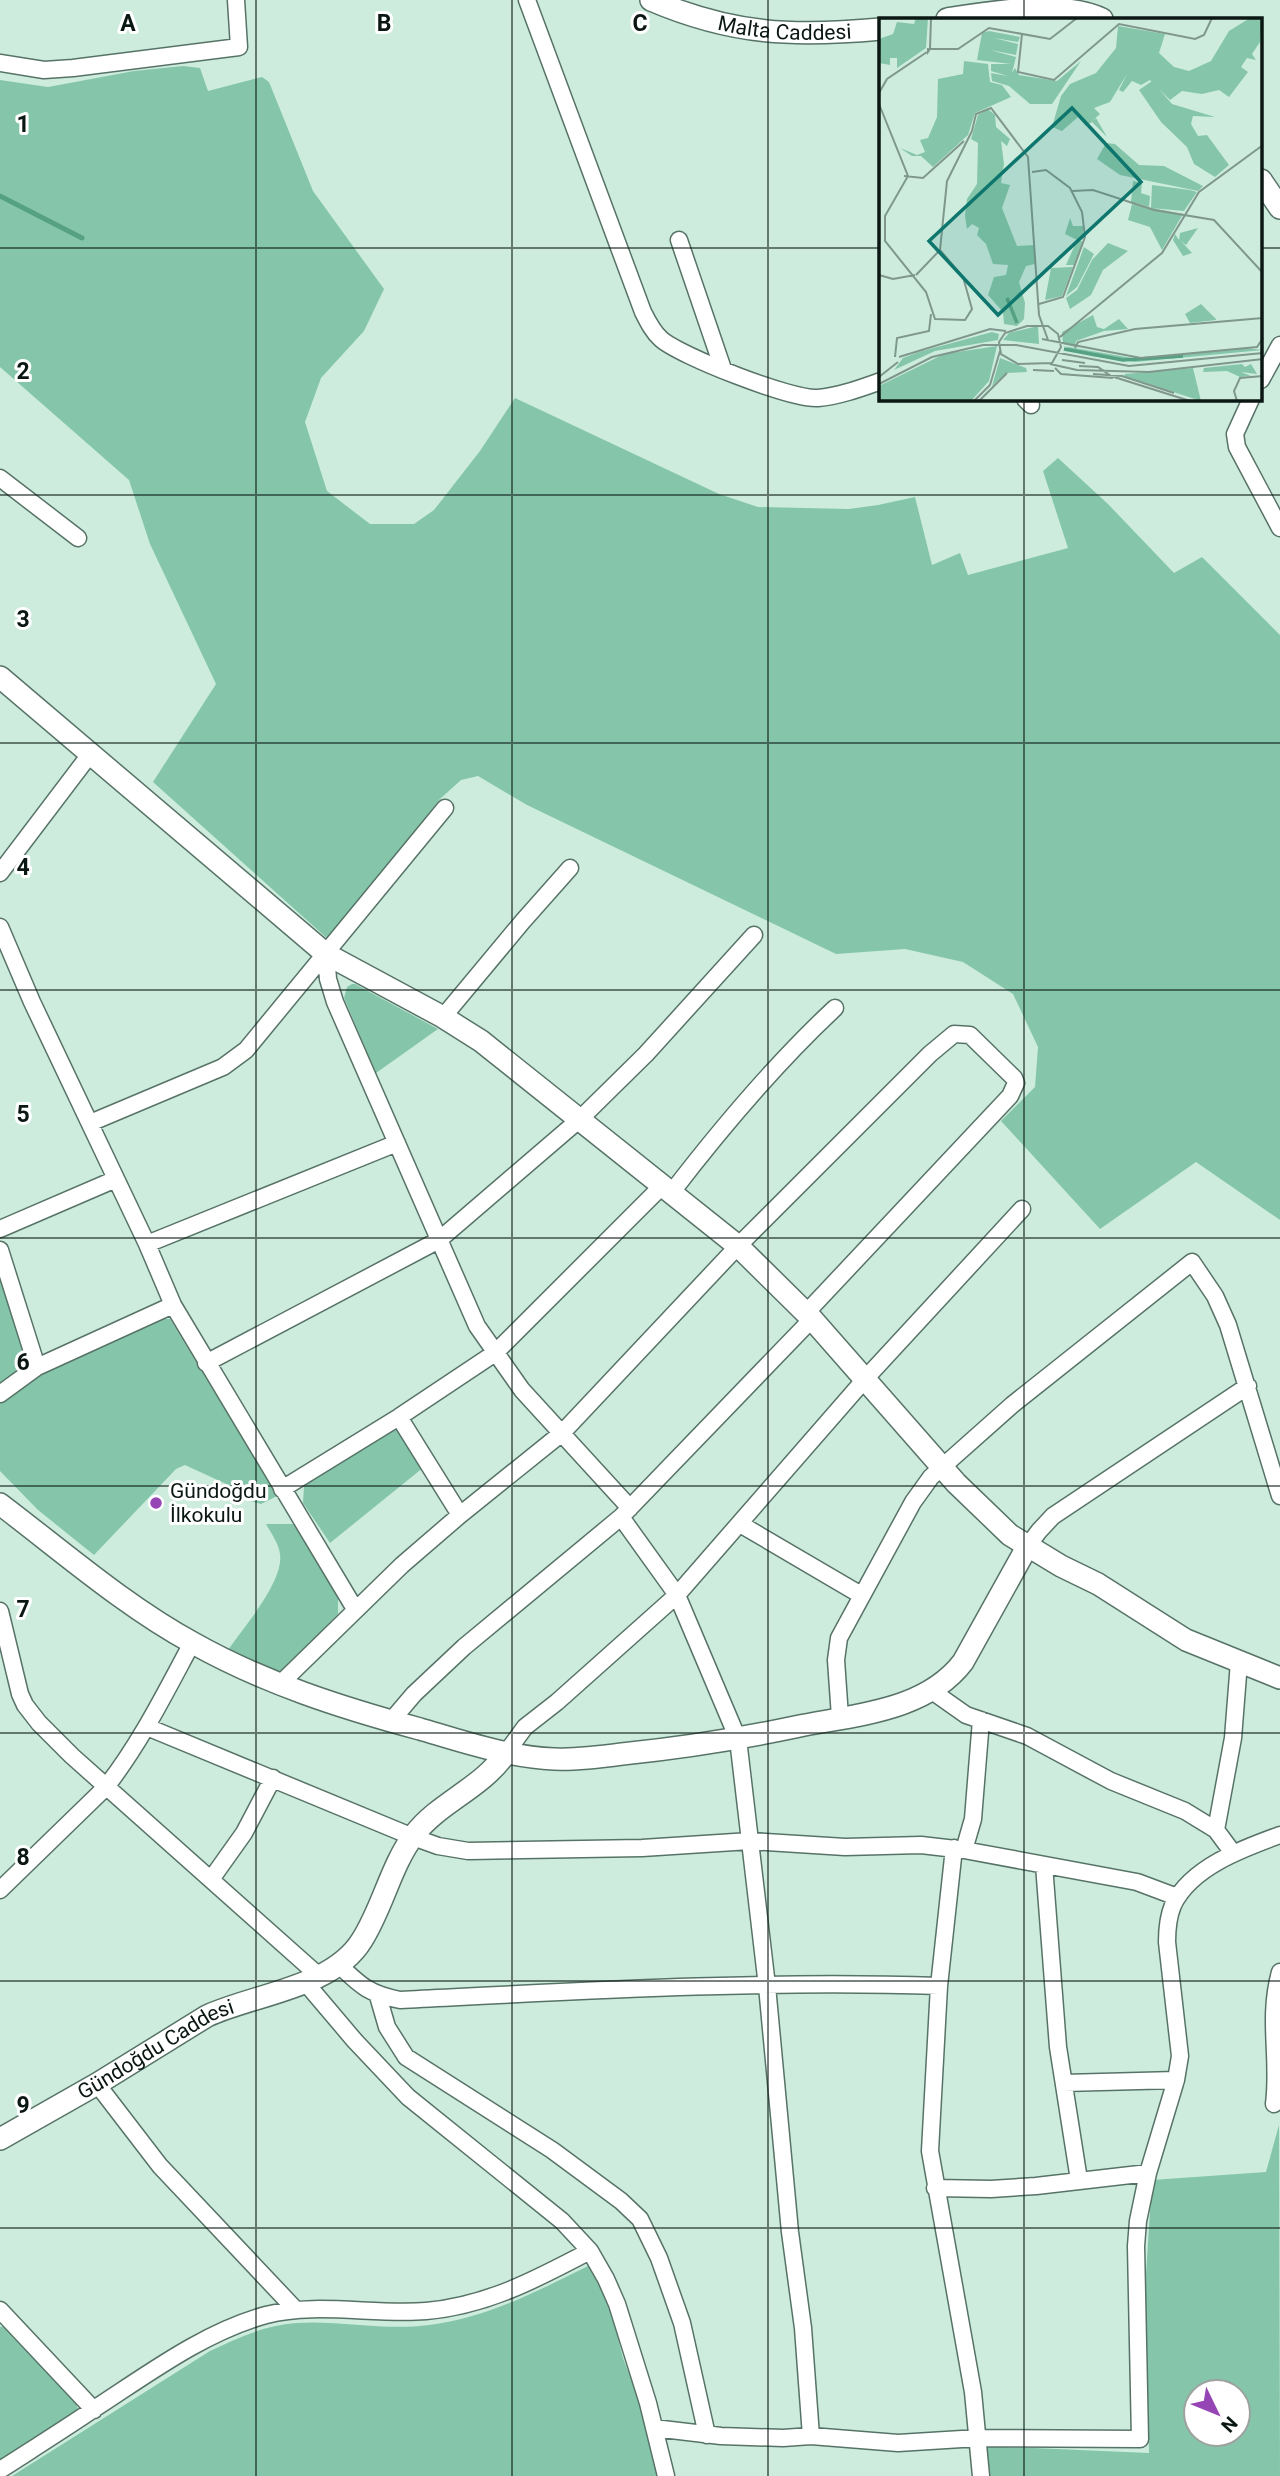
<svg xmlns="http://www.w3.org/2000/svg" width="1280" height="2476" viewBox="0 0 1280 2476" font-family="Roboto,sans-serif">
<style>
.green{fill:#85c6aa;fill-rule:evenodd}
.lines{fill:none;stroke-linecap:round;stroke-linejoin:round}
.stream{stroke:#56a083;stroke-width:5}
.street-casing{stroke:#577367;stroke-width:19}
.secondary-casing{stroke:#577367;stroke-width:24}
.street{stroke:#fff;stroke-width:16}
.secondary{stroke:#fff;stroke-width:21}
.grid{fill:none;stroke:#0b1712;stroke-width:2;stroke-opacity:0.55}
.poi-dot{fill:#9645b4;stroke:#fff;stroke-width:2.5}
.labels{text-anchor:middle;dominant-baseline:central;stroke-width:6;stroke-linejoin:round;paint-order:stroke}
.street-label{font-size:21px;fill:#0b1712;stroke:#fff}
.poi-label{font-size:21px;fill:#0b1712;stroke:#fff;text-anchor:start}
.inset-river{fill:none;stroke:#56a083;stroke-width:3.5}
.inset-road{fill:none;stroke:#7f978c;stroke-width:2}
.view{fill:#0f766e;fill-opacity:0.15;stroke:#0f766e;stroke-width:3.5}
.inset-edge{fill:none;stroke:#0b1712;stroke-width:3.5}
.grid-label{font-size:23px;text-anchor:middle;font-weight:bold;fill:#0b1712;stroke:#fff;stroke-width:6;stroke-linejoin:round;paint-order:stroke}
</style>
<rect width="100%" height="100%" fill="#cdecde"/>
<!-- green -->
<path class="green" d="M183,66L200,68L208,91L262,77L269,82L313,191L384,289L364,331L321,378L305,422L327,491L370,524H414L434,510L480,451L515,398L719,494L758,507L849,509L878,505L915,497L932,565L960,553L968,575L1068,548L1043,471L1058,458L1108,504L1174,573L1202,557L1280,635V1220L1196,1162L1100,1229L1001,1121L1035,1087L1038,1047L1013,994L963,962L905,949L836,954L527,805L478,776L461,780L440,799L329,940L153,782L216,684L150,544L129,480L0,367V80L48,87L134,71Z
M352,984H355L438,1029L376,1073L344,998L347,987Z
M0,1272L29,1364L0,1386Z
M162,1319H170L277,1496L261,1504L247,1500L224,1483L185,1465L176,1469L94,1555L38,1510L0,1471V1402L49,1369Z
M398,1427L424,1467L330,1543L303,1503L304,1486L391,1428Z
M266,1524H294L338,1597V1614L280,1675L228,1650C244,1627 284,1581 280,1554C279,1544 271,1533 266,1524Z
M1279,2125L1280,2476H986L985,2446L1149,2453L1145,2290L1152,2180L1266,2172ZM1196,2392H1238V2434H1196Z
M588,2266L601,2289L613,2319L623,2358L647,2420L657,2476H12L210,2351C238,2338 265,2325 296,2323C340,2320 385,2331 429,2325C486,2318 538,2291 588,2266Z
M5,2326L75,2399L79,2413L0,2463V2327Z"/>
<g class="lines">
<!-- stream -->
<path class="stream" d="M0,196L82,238"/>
<defs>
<path id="street" d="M527,0L643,312C648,322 653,332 661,339C680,356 792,400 818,398C840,396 861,388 881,381
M0,63L44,70L73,68L239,47L236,0
M679,240L723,369
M1261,380L1280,345
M1025,399L1031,405
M1251,399L1235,434L1237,447L1280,528
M0,478L78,538
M0,873L91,753
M0,927L32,1002L147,1244L173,1305L355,1609
M326,954L328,979L335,1002L477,1326L522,1390L630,1508
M443,1017L523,921L570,868
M90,1123L223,1067L246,1050L445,808
M672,1192C722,1127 775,1064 835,1008
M0,1229L116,1179
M147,1244L397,1143
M0,1250L37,1367
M206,1363L439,1240L580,1119L646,1054L754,935
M0,1394L37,1367L173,1305
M399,1417L460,1515
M282,1489L399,1417L495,1353L663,1185
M621,1517L677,1595L738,1739L767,1986L790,2232L803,2328L811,2436
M740,1524L861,1595
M1027,1547L1039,1531L1053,1516L1248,1386
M0,1611L20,1694L25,1705L39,1723L72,1756L319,1976
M279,1685L402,1565L460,1515L562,1433L738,1246L930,1054L954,1034L970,1035L1014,1078L1016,1083L1010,1096L806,1313
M932,1691L966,1715L1027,1736L1111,1781L1185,1811L1216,1830L1233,1853
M840,1717L836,1660L839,1638L913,1502L931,1477L1012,1405L1192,1262L1215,1296L1228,1325L1280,1496
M391,1721L414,1694L464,1647L621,1517L812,1319
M147,1727L413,1837L438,1846L468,1851L642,1848L750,1841L845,1847L921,1845L964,1850L1137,1882L1177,1897
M506,1753L525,1727L557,1702L677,1595L866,1378L1022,1209
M1216,1830L1233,1738L1239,1662
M954,1848L939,1986L930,2151L973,2392L981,2476
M964,1850L973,1819L981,1720
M1044,1865L1058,2047L1079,2180
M212,1878L244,1833L273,1778
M0,1890L106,1787C141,1742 165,1693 192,1643
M339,1965C361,1986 369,1994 400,2000C579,1991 760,1980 939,1986
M305,1982L355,2041L408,2097L562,2221L590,2251L606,2279L617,2304L648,2403L666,2476
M378,1996L387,2027L406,2057L552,2150L621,2201L640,2219L659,2258L682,2323L707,2435
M1064,2083L1176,2080
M97,2084L160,2166L295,2309
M1274,2104C1280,2057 1267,2020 1280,1972
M935,2188L991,2189L1036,2186L1148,2173L1176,2080L1180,2056L1167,1942C1167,1929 1168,1917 1173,1905C1191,1867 1244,1848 1280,1835
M0,2310L94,2410
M654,2428L721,2436L783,2438L811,2436L898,2443L978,2438L1140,2439L1136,2246L1138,2221L1148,2173
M0,2470C31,2450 63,2430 94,2409C148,2374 204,2332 266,2315C315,2302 374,2315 426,2311C486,2306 537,2279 590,2251"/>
<g id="secondary">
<path id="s1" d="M651,0C733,35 794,37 881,29"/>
<path d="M947,19C991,12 1062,0 1102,19"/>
<path d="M1261,180L1280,208"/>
<path d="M0,677L326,954L443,1017L481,1041L738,1246L812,1319L956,1483L1010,1535L1061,1566L1098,1584L1186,1640L1280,1678"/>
<path d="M0,1504C62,1551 125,1606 193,1643C264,1683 342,1708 420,1729C464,1742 508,1757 554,1759C577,1760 600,1757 622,1754C680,1748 738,1739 795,1727C852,1715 925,1712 963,1662L1027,1547"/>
<path id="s2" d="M0,2139L97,2084L207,2016C254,1994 333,1988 362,1940C383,1907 391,1865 414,1835C439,1802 481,1789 506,1753"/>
</g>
</defs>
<!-- street casing -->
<use href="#street" class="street-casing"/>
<!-- secondary casing -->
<use href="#secondary" class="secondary-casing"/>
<!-- street -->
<use href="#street" class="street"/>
<!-- secondary -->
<use href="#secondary" class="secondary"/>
</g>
<!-- grid -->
<path class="grid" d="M256,0V2476M512,0V2476M768,0V2476M1024,0V19M0,248H881M1261,248H1280M1024,399V2476M0,495H1280M0,743H1280M0,990H1280M0,1238H1280M0,1486H1280M0,1733H1280M0,1981H1280M0,2228H1280"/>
<!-- markers -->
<circle class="poi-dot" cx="156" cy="1503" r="7"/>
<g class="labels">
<!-- street labels -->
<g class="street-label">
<text stroke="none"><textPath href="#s1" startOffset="138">Malta Caddesi</textPath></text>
<text stroke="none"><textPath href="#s2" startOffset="180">Gündoğdu Caddesi</textPath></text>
</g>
<!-- poi labels -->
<g class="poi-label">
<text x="170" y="1491">Gündoğdu<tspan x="170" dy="24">İlkokulu</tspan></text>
</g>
</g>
<!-- overview -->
<g transform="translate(879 18)">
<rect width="383" height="383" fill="#cdecde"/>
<path d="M37,0H49L47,30L18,50V40H11V47L0,45V21L14,16L18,4L35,6ZM371,0H383L381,24L373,36L377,42L368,40L362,49L369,54L350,79L340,72L323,76L303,73L291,82L271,62L262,67L253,63L244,74L240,72L248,56L231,84L215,90L221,96L213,103L217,100L228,119L213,104L207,108L199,99L183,113L173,109L182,78L191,66L217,55L237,30L239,8L286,16L280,35L295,49L310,53L332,43L350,13ZM110,13L141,19L139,24L115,20L139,26L137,37L111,32L137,39L133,55L136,50L140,57L178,63L202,43L173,86H151L130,68L113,63L112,55L129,58L112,53V46H132L98,42L103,15ZM85,43L109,46L111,64L123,67L132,79L96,95L89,117L54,149L42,138H33L21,130L38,137L46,134L41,122L49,120L58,99L59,61L84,56ZM273,63L293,86L336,99L314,98L312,106L319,118L328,117L350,147L336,159L315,146L308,129L282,104L260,72ZM109,91L116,97L117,109L131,121L128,128L122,123L125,146L122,165L131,167L123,190L138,228L156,227V246L147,248L140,264L146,285L145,301L138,308L125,306L124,294L109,277L115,259L127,257L129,247L114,246L107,226L98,217L100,210L93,206L88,211L86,198L88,181L98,166L99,125L92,121L99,97ZM227,125L236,126L260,147L285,148L324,168L319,173L241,157L218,141ZM254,163L263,165L262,175L271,178L270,189L252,184ZM273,167L311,172L318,174L305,193L272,190ZM253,186L304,196L283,232L271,209L249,202ZM191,200L194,208H204V221L199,222L205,224L195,247H187L198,222L186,216ZM319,210L307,227L302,223L313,235L304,238L294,222L296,216L300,222L301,215ZM229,225L249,233L224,252L212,277L191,291L187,280L198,272L213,242ZM205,229L215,236L198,269L187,278ZM194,249L183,278L166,282L172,250ZM322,286L337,301V302L311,305L306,296ZM214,297L218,309L225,311L240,301L249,311L225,313L197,323L196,329L184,326L183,314ZM159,308L160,326L124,322L130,315ZM113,314L120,316L119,322L56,333L15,352L24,340L40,334ZM118,328L110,363L92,383H0V368L65,336ZM184,328L259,341L367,330L384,332L256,344L212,338ZM121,340L147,350L148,354L127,355L113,368ZM363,346L366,349L372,346L378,356L362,354L372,358L361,359L348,353L324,354L325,350ZM314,350L322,383L245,358L246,356Z" fill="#85c6aa"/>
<path class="inset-river" d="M128,280L138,305M185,331L244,342L304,338"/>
<path class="inset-road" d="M143,16L139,54L175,62L240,6L316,21L325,17L333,0M51,31L49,34V31H79L110,10L171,21L198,0M51,31L52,0M0,75L8,61L48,34M0,86L29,158L6,198V223L47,274L56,301L86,302L93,291L84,259L61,232M93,113L97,96L112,90L149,139L160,297L169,322M153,154L167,152L191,170L203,194L206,219L184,279L160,286M25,158L44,160L85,123M193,173L214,172L275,192L335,202L384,255M0,257L14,261L36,257M37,257L61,232L68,163L93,113M148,308H169L179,316L182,329L173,345L139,346L122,336L120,324L126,315ZM181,319L283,235L320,174L384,127M163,321L262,340L378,329L384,320M196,330L199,324L256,311L384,300M16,339L18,320L50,313L52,296M20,339L111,311L127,313M183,342L206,345M171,346L198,352L270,354L384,341M200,348L219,349L232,358L311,383M176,350L182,356L234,360M154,352L175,353M214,356L243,358L295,375M0,359L19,344M0,366L53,339L104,327H137L250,348L384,335M95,383L111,367L121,333M100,383L128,355M358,383L355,373L361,360L384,358"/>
<path class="view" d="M193,90L262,164L119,297L50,223Z"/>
<rect width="383" height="383" class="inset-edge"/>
</g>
<g class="grid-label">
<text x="128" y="31">A</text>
<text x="384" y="31">B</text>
<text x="640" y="31">C</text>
<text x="23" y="132">1</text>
<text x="23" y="379">2</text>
<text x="23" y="627">3</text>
<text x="23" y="875">4</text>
<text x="23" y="1122">5</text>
<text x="23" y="1370">6</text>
<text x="23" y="1617">7</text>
<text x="23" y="1865">8</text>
<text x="23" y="2113">9</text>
</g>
<!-- north arrow -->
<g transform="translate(1217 2413) rotate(133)"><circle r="33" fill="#ffffff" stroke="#9da2a0" stroke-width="2"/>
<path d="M0-5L12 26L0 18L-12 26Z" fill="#9645b4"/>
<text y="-10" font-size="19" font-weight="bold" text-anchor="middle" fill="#0b1712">N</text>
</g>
</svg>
